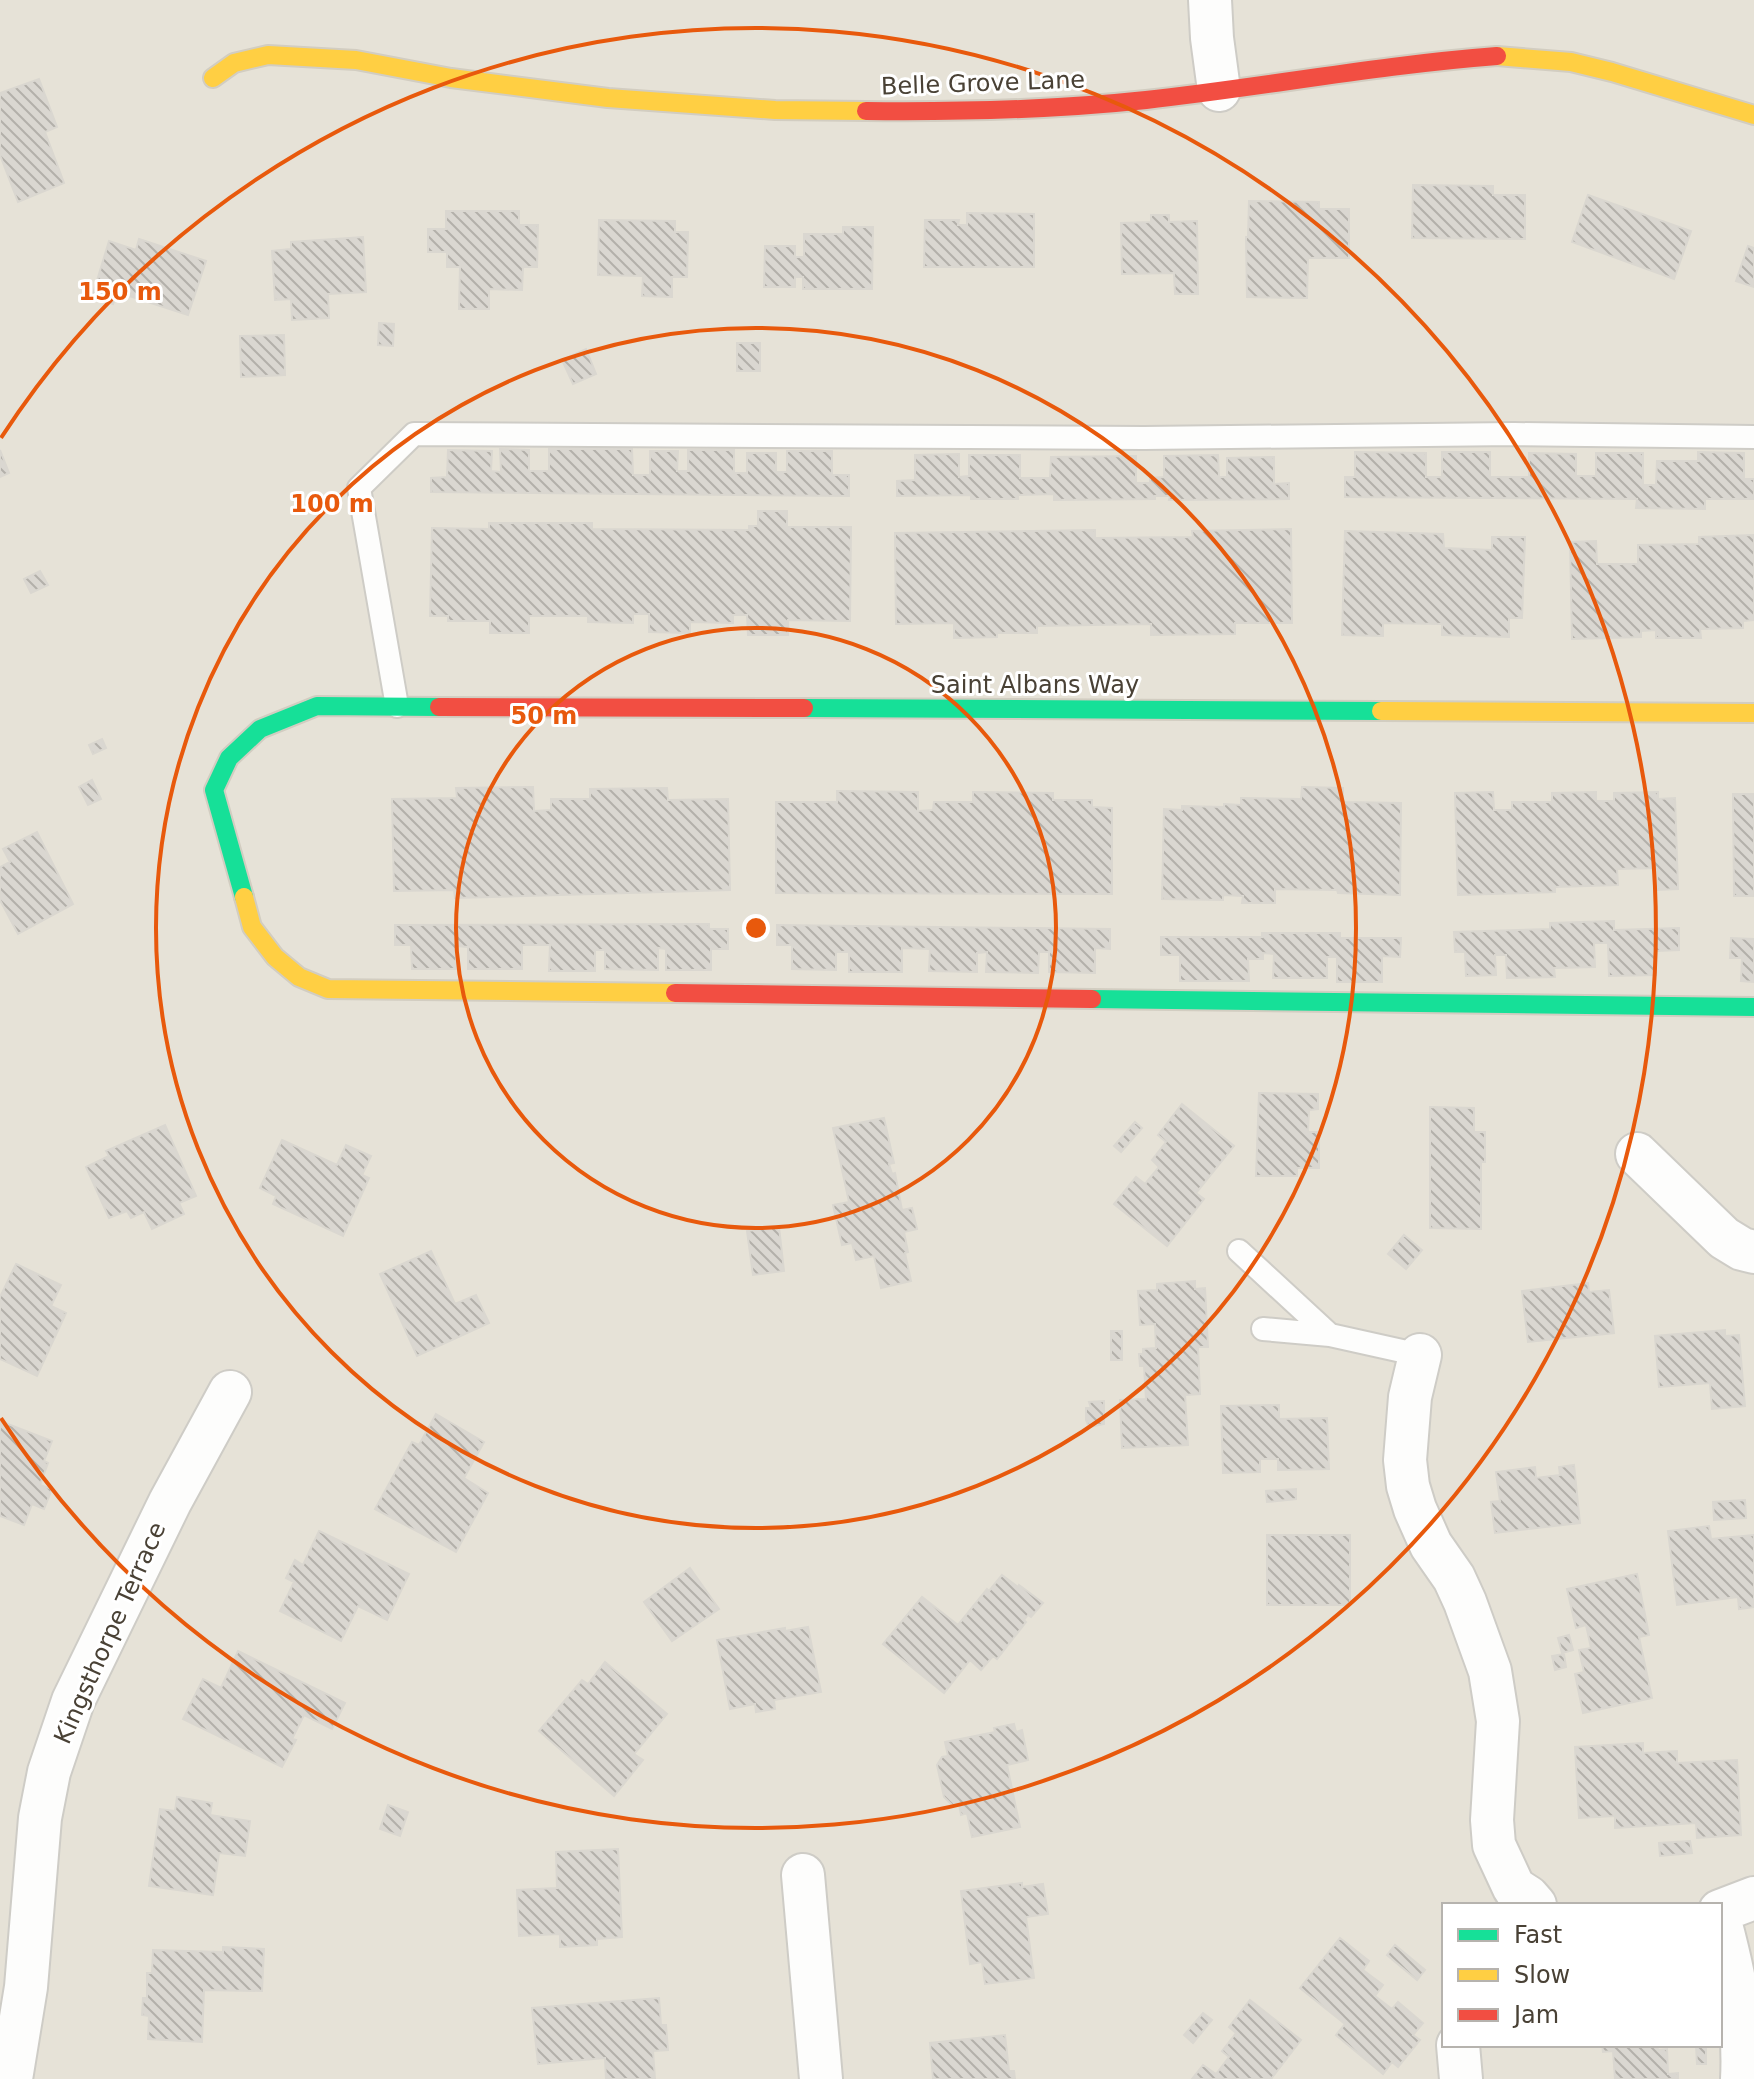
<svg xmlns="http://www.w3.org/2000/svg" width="1754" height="2079" viewBox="0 0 1754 2079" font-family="'DejaVu Sans',sans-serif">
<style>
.residential{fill:#e6e2d7;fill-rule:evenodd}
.building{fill:url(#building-back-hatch);stroke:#dad7d0;stroke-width:2}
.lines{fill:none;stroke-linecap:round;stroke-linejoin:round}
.lane-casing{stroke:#ceccc6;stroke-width:26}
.street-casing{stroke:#ceccc6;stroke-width:46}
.fast-casing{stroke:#d2cdc1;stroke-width:22}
.slow-casing{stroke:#d2cdc1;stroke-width:22}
.jam-casing{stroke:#d2cdc1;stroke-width:22}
.lane{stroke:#fdfdfc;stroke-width:22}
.street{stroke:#fdfdfc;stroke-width:42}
.fast{stroke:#16e098;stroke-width:18}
.slow{stroke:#ffcf43;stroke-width:18}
.jam{stroke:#f24e42;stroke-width:18}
.ring{fill:none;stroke:#e8590c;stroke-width:4}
.labels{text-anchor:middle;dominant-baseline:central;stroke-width:6;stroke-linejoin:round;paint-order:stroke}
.street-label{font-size:24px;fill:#494135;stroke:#fff}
.centre{fill:#e8590c;stroke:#fff;stroke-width:4}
.ring-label{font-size:24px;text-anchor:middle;font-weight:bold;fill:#e8590c;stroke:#fff;stroke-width:6;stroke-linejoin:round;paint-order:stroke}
</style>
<defs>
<pattern id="building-back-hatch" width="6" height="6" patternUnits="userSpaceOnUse" patternTransform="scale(2)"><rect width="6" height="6" fill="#dad7d1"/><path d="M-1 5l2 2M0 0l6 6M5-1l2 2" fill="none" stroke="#b3b0aa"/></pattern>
</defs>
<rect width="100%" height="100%" fill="#f2f0ea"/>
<!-- residential -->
<path class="residential" d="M0,0H1754V2079H0ZM1444,1905H1720V2045H1444Z"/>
<!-- building -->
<path class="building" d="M39,79L57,127L45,132L64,183L18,202L0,155V93Z
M1413,185L1493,186V195H1525V239L1412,238Z
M1588,195L1691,231L1674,279L1572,242Z
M1249,201L1319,202V209H1349V258H1308L1307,298L1247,297L1246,237H1248Z
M446,211H519V225H538L537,267H523L522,290L489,289V309H459L460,267H447V252H428V229H446Z
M967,213L1034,214V267H924L925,220H959L958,225H967Z
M1151,215H1169V222L1197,221L1198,294H1175L1174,273L1122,274L1121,223L1151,222Z
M599,220L675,221V232H688L687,277H672V297L642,296L643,276L598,275Z
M843,227H873L872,289H803V277H795V287H764L765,246H795V257H804V234H843Z
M363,237L366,292L328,294L329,318L292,320L291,299L275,300L272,251L291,249V242Z
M139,239L206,261L188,315L117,292L113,304L92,297L109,241L136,250Z
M1748,246L1754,248V287L1736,281Z
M379,323L394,324L393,346L378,345Z
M284,335L285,375L241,377L240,336Z
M737,343H760V371H737Z
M586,349L596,374L573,384L562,360Z
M500,449L529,450V471H549V449H632L633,475H650V451H678L677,471H688V450H734V473H747V453H776V472H787V451H832V475H849V496L431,492V478L447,477L448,450L492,451L491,471L501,472Z
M0,450L9,473L0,477Z
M1355,452L1426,453V477H1442V452H1490V477H1529V453L1576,454V476H1596V453H1643V485H1656L1657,461H1698V452L1744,453V479H1754V499H1705V509L1636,508L1637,499L1345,497V477H1355Z
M959,454V477L969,476V455H1020V478H1050L1051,457L1136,456V483H1150V478L1164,477V456L1218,455L1219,477H1227V458L1274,457V484L1289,483V499L1169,500L1170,496H1155V499L1054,500V494L1018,495V499H971V495L897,496V481L915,480V455Z
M758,511H787V527H851L850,621L788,620V635H748L747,615H733V623L690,622V633L649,632V614H633V623L588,622V616H529V633H490V621H448V616H430L432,528L489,529V523H592V529L749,530V526H758Z
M1291,529L1292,623H1235V634L1151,635V624L1037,626V633H997V637L954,638V623L896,624L895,533L1095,530V538L1193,537L1192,531Z
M1345,531L1443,534L1444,548L1492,550V537H1525L1522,618H1509V637L1442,635V624L1383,623V636L1342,635Z
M1754,535V620L1743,621V628L1700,629L1701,638H1656V630L1641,631V637L1572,639L1570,542L1596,541L1597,564H1638V545L1699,544V537Z
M40,571L48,585L31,593L24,579Z
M102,739L106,748L93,754L89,745Z
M92,780L101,799L88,805L79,787Z
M533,787L534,811L551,810V799H590V789L667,788L668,800L728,799L730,890L455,898L454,890L394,891L392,799L457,798L456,788Z
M1302,787L1343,788V802L1401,803L1400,895L1338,893L1337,890L1275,889V903H1242L1243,896L1223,895V900L1162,899L1164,809L1182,810V806L1224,807V804L1241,805V798L1301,799Z
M837,791L918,792V811L933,810L934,802H973V792L1053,793V800H1092V807L1112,808V894L776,893V802H837Z
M1493,792L1494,810H1512V802H1552V793L1596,792V801H1614V793L1658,792V799L1675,798L1678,889L1657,890V868L1617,869L1618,885L1555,887V892L1458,895L1455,793Z
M1733,794H1754V896H1734Z
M37,832L73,904L18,934L0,900V867L10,862L3,849Z
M1614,921V930L1679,928V950L1656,951V975L1609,976L1608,943H1594L1595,967L1554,968L1555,977L1507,978L1506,955H1495L1496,975L1466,976L1465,952H1455L1454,932L1550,929V923Z
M709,924V929H728V949H711V970H666V949L658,948V970L605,969V950H595V971H549L550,945H522V969H468V947L456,946V969H412L411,945H395V925Z
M777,925L1110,929V949L1095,948V973L1049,972V952H1039L1038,973L986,972L987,952L977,953V972L929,971L930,949L902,948V972H849V952H836V970L792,969V945H777Z
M1262,933H1340V938H1401L1400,957L1382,956V982H1337V957H1327V978H1273L1274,954L1263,953V959H1248L1249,981H1180V955H1161V937H1262Z
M1731,938L1754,939V982L1741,981L1742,958H1730Z
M1259,1093L1318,1094V1109L1309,1110L1308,1132H1319V1168H1297V1176H1256Z
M1182,1104L1234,1146L1196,1193L1204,1199L1167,1246L1114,1204L1136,1177L1145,1184L1159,1167L1152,1160L1166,1142L1158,1135Z
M1430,1107L1474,1108V1132H1485V1162H1481V1229L1430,1228Z
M884,1118L894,1163L889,1164L892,1174L895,1173L902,1210L912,1208L917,1229L904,1232L908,1252L905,1253L911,1281L881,1288L874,1256L856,1260L852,1243L842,1245L833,1205L849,1202L833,1128Z
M1135,1122L1142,1128L1121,1152L1114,1146Z
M165,1125L196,1196L179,1203L184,1214L152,1229L144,1212L131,1218L127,1211L109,1218L86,1167L109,1156L106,1151Z
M282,1140L337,1165L346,1145L371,1156L362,1175L369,1178L343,1236L273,1204L276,1196L260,1188Z
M779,1227L784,1271L753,1275L747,1231Z
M1404,1235L1422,1250L1406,1269L1388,1254Z
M431,1251L455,1304L476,1295L489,1323L417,1356L380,1274Z
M16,1264L61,1285L51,1306L66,1313L37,1376L0,1359V1297Z
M1195,1281V1289L1205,1288L1208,1347H1198L1200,1394L1185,1395L1188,1445L1122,1448L1120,1400L1146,1399L1144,1366H1140L1139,1354H1143V1349L1156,1348L1155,1324L1140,1325L1138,1291L1157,1290V1284Z
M1588,1283L1589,1292L1609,1290L1614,1333L1528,1342L1522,1291Z
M1725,1330V1336L1739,1335L1745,1406L1712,1409L1710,1383L1659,1387L1655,1336Z
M1111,1331H1122V1360H1111Z
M1104,1401V1424L1089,1427L1086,1420V1408H1091L1089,1402Z
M1279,1405V1419L1327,1418L1329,1469L1278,1470V1459H1260V1472L1223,1473L1221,1406Z
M436,1414L484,1442L464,1478L488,1493L456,1552L375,1509L412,1442L419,1445Z
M0,1421L52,1441L44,1461L48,1463L40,1485L52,1489L44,1509L32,1504L24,1525L0,1516Z
M1574,1465L1580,1523L1495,1533L1491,1502L1500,1501L1496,1472L1535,1467L1536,1478L1560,1475L1559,1467Z
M1296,1489V1499L1267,1502L1266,1491Z
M1745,1500L1746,1518L1714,1520L1713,1502Z
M1709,1526L1711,1539L1754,1535V1607L1739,1609L1738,1597L1677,1605L1668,1531Z
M319,1531L409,1574L387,1620L358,1606L341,1641L280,1611L294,1582L286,1578L295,1560L303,1565Z
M1267,1535H1350V1605H1267Z
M690,1568L719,1609L672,1641L644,1602Z
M1637,1574L1649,1635L1639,1637L1652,1698L1583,1713L1575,1674L1584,1672L1579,1650L1591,1648L1586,1625L1576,1628L1567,1589Z
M1002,1575L1018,1587L1019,1585L1043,1603L1031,1617L1028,1615L1024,1620L1026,1622L997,1659L993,1656L981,1670L970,1660L944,1693L883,1644L922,1597L958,1625L987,1589L989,1591Z
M808,1627L821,1692L774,1700L775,1709L756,1712L755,1704L730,1709L717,1640L785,1628V1631Z
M1569,1635L1573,1650L1562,1653L1558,1638Z
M238,1651L345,1703L332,1729L304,1715L292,1739L296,1740L282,1767L183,1719L203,1679L221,1688Z
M1564,1654L1566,1667L1555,1670L1552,1656Z
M605,1662L667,1714L634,1754L643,1760L614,1796L539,1731L582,1680L588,1684Z
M1014,1724L1016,1732L1022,1730L1028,1760L1007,1765L1020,1827L972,1837L967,1813L961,1815L959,1804L953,1806L944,1797L937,1765L942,1757L948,1756L945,1742L995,1732L994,1728Z
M1643,1743V1753L1677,1751V1763L1737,1760L1741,1835L1697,1838L1696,1823L1615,1828V1816L1579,1818L1575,1747Z
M177,1797L212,1803L210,1815L250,1821L245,1856L219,1853L213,1895L149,1886L160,1809L175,1811Z
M388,1805L408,1812L400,1836L380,1829Z
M1690,1841L1692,1853L1660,1856L1659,1843Z
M618,1849L622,1937L597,1939V1945L560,1947V1934L519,1936L517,1890L557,1888L556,1852Z
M1022,1883V1887L1043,1884L1048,1914L1026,1917L1034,1978L985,1984L982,1962L970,1964L961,1891Z
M1340,1938L1369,1961L1363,1970L1383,1985L1375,1996L1392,2009L1398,2002L1423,2023L1413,2035L1420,2040L1398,2067L1392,2062L1383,2074L1336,2035L1345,2024L1300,1988Z
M1395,1945L1425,1970L1417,1980L1387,1955Z
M223,1947L264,1949L262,1991L204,1990L202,2042L148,2039L149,2016L142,2015L143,1998H147V1973H152L153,1950L223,1952Z
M659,1998L661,2025H666L668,2050L653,2051L655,2079H606L605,2058L538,2064L532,2008Z
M1250,2000L1301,2040L1271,2079H1192L1203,2065L1216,2074L1229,2057L1222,2051L1236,2033L1229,2027Z
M1203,2013L1212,2020L1193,2043L1184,2035Z
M1005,2035L1009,2071H1014L1015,2079H933L930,2043Z
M1602,2045H1657L1658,2050L1667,2049L1668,2074L1678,2073V2079H1615L1613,2051L1603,2052Z
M1696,2045H1706V2064H1697Z"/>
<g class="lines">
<defs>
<path id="lane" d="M397,706L359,488L414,434L1144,438L1514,434L1754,437
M1239,1251L1330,1335
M1263,1329L1330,1335L1420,1355"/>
<path id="street" d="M1210,0L1212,38L1219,90
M1637,1154L1724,1238L1742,1249L1754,1252
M1420,1355L1410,1397L1405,1460L1408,1486L1415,1509L1431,1545L1454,1578L1465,1602L1490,1671L1498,1721L1492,1820L1494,1845L1514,1888L1528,1897L1535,1905
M803,1875L821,2079
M1720,1911L1754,1898
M1720,1921C1734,1973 1745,2025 1742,2079
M1458,2045L1461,2079
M11,2079L26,1987L40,1818L49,1772L73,1701L170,1502L230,1392"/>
<path id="fast" d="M804,708L1381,711
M244,897L214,790L229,758L260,729L317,706L439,707
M1092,999L1754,1007"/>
<path id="slow" d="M1497,56L1571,62L1612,72L1754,115
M213,78L234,63L268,55L356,60L451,78L608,98L775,110L866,111
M1381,711L1754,713
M244,897L252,927L275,957L299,977L328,989L675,993"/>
<path id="jam" d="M866,111C960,112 1053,110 1146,100C1263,87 1379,65 1497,56
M439,707L804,708
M675,993L1092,999"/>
</defs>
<!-- lane casing -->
<use href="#lane" class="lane-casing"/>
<!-- street casing -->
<use href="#street" class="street-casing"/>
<!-- fast casing -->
<use href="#fast" class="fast-casing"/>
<!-- slow casing -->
<use href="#slow" class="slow-casing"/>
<!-- jam casing -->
<use href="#jam" class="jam-casing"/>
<!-- lane -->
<use href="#lane" class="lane"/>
<!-- street -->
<use href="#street" class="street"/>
<!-- fast -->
<use href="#fast" class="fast"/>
<!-- slow -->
<use href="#slow" class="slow"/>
<!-- jam -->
<use href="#jam" class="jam"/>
</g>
<!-- distance rings -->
<g class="ring">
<circle cx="756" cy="928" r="300"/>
<circle cx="756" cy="928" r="600"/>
<path d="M1 438A900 900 0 1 1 1 1418"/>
</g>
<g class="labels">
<!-- street labels -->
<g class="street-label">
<text transform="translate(983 83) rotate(-2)">Belle Grove Lane</text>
<text x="1035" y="685">Saint Albans Way</text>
<text transform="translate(110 1633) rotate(-66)">Kingsthorpe Terrace</text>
</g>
</g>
<circle cx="756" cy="928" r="12" class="centre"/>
<g class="ring-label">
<text x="120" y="300">150 m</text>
<text x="332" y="512">100 m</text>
<text x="544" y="724">50 m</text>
</g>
<!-- legend -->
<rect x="1442" y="1903" width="280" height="144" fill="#ffffff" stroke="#b6b3ae" stroke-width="2"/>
<rect x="1458" y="1929" width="40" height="12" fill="#16e098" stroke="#b6b3ae" stroke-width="2"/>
<text x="1514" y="1943" font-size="24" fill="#494135">Fast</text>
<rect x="1458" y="1969" width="40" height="12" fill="#ffcf43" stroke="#b6b3ae" stroke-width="2"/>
<text x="1514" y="1983" font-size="24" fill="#494135">Slow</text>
<rect x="1458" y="2009" width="40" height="12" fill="#f24e42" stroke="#b6b3ae" stroke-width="2"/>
<text x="1514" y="2023" font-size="24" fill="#494135">Jam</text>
</svg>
